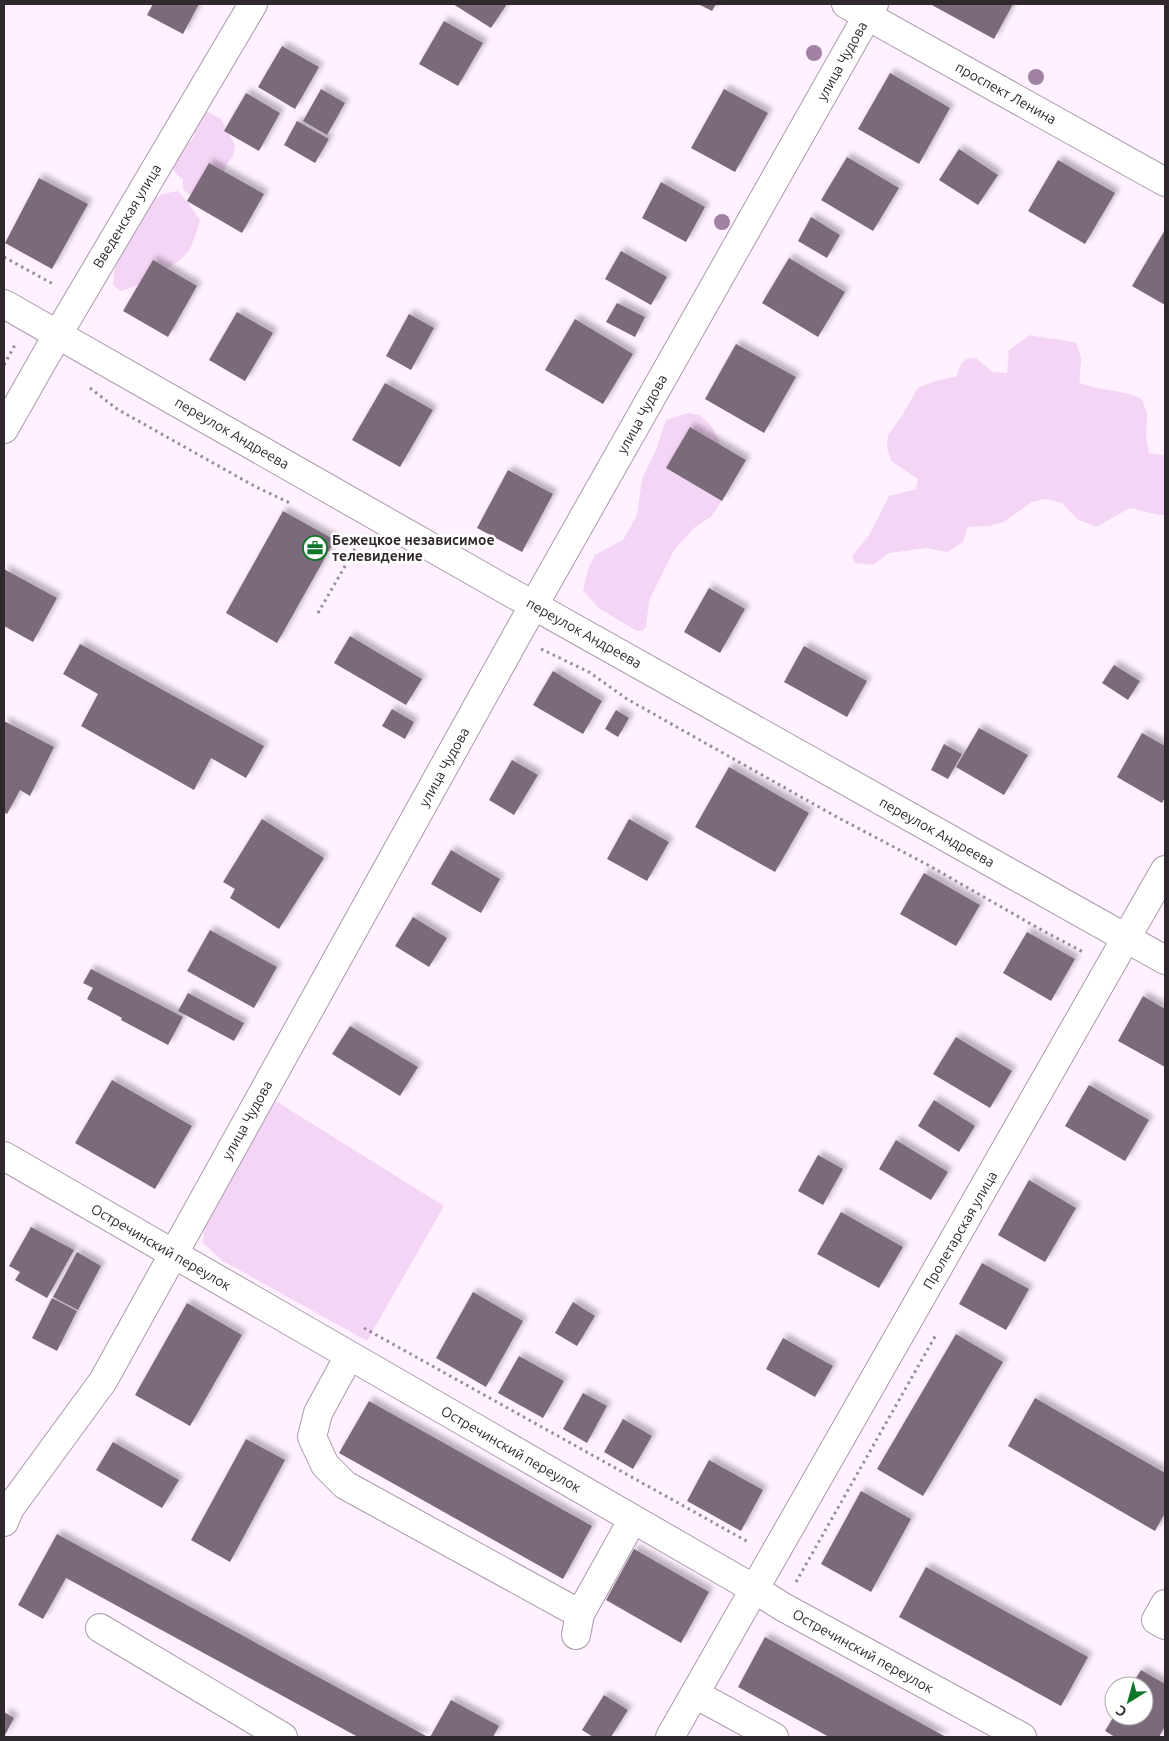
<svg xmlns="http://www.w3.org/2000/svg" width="1169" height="1741" viewBox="0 0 1169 1741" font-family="Ubuntu,sans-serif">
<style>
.green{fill:#f5d5f5}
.building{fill:#7a6b7a;filter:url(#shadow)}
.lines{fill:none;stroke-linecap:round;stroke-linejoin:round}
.minor-casing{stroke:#aa9aaa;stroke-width:30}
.path{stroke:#978d97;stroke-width:3;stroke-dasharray:2.5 4;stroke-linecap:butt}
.minor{stroke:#fff;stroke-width:28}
.tree{fill:#a280a2}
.labels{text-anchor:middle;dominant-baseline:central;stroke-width:5;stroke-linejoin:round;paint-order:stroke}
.street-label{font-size:14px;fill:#2f282e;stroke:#fff}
.poi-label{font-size:14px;font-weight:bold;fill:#2f282e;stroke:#fff;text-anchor:start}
</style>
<defs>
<filter id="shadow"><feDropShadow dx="4.5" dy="-4.5" stdDeviation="2.5" flood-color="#0004"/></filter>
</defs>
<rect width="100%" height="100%" fill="#fff1ff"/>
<!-- green -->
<path class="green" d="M208,112L221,119L235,145L233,156L225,166V190L197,201L183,189V179L177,175L172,166C175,156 188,145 195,136L191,122L196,115Z
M178,191C185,197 194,212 200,220C197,230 194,241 189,250C181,264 137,287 121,291L113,285L115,267L119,254L137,229L150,202L162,194Z
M1030,335C1045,339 1060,338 1076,343C1078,349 1082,356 1081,363C1080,371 1079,375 1080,383C1100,391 1122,389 1142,399L1147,414L1146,438L1149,453L1165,455V515H1159L1130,508L1096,527L1077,519L1062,503L1045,499L1032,502L1004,522L990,526L968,527L963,542L947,552L927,548L889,553L873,565L855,563L852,556L870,534L889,496L916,489L918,479L891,461L887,448L888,435L901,417L918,388L938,380L956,377L961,364L966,359L976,358L993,372L1007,373L1009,350Z
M688,413L700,415L713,428L727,459L724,497L712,516L694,528L674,550L649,601L646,627L642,631H637L600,609L583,591L588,569L595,555L623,540L637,515L642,479L656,450L666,420Z
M274,1100L444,1206L367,1341L223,1261L203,1243L205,1219Z"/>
<!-- building -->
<path class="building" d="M153,4H199L183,34L147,15Z
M453,4H507L491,28Z
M698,4H716L712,11Z
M930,4H1013L994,39Z
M444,21L483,43L458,86L419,64Z
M282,46L319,67L295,109L258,87Z
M890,73L950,108L919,164L858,129Z
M321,89L345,103L327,135L303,121Z
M724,89L768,113L735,172L691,148Z
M246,93L280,113L259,151L224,131Z
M297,121L329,139L315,163L284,145Z
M959,149L998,175L978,205L939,180Z
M847,157L899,188L873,231L821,200Z
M1058,160L1115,193L1085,244L1028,211Z
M209,163L264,194L242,233L187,201Z
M39,178L88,204L52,269L5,243Z
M661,182L705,207L686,242L642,218Z
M811,217L840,235L827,258L798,241Z
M1165,230V305L1132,286Z
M621,251L667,277L651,305L605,279Z
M789,258L845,292L818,337L762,303Z
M153,260L197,286L168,337L123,311Z
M617,303L645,317L635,337L606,322Z
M237,312L273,333L245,381L209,360Z
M409,314L434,328L411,370L386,356Z
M575,319L633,354L603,404L545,370Z
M736,344L796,377L764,433L705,399Z
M385,383L433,410L400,467L352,440Z
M690,427L746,460L722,501L666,468Z
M508,470L553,494L522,552L477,528Z
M283,511L335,540L277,643L226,613Z
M4,569L57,598L33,642L4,626Z
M709,588L745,609L720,653L684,632Z
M350,636L422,679L406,705L334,663Z
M80,644L264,746L246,778L211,758L194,790L81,726L98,694L63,674Z
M804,646L867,681L847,717L784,682Z
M1114,665L1140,681L1128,700L1102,683Z
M553,671L602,701L583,734L533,705Z
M392,709L414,722L405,739L382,726Z
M616,710L629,718L618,737L605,729Z
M4,721L54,747L30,796L20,790L7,814L4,812Z
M979,728L1028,755L1004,795L956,767Z
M1142,733L1165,746V797L1162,803L1117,777Z
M944,744L962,754L948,779L931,770Z
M512,760L538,775L514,815L489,800Z
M729,767L809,813L775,872L695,827Z
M262,819L324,858L279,929L230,898L235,889L223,882Z
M629,819L669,842L647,881L607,859Z
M451,850L500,879L481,913L431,884Z
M924,873L980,905L956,946L900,914Z
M413,917L447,938L429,967L395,946Z
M210,930L277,967L254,1008L187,971Z
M1027,932L1075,959L1051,1001L1003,973Z
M91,969L183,1017L168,1045L121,1020L122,1018L87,999L93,988L83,983Z
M188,993L244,1023L234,1041L178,1011Z
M1143,996L1165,1009V1067L1118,1041Z
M350,1026L418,1067L400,1096L332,1054Z
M956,1037L1012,1071L990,1108L933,1074Z
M112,1080L192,1126L155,1189L75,1143Z
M1089,1085L1149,1120L1125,1161L1065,1126Z
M934,1100L975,1126L959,1152L918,1126Z
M896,1140L948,1172L931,1200L879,1169Z
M818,1155L843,1169L823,1205L798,1191Z
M1029,1180L1076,1208L1045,1262L998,1235Z
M841,1212L903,1247L879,1288L817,1254Z
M31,1227L74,1250L47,1298L15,1280L20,1272L9,1266Z
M77,1252L101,1266L78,1310L53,1297Z
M982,1263L1029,1289L1006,1330L959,1304Z
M473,1292L523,1321L486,1387L436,1358Z
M52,1298L77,1311L57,1351L32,1338Z
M573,1302L595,1316L577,1346L555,1333Z
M187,1303L242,1335L190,1426L135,1395Z
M956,1334L1003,1362L923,1496L877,1469Z
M783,1338L833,1366L815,1397L766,1369Z
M519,1356L564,1381L543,1418L498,1393Z
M583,1393L607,1406L587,1443L563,1429Z
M1035,1398L1165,1473V1513L1155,1531L1008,1446Z
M369,1401L592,1526L563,1579L339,1453Z
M623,1419L652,1436L633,1469L604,1452Z
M246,1439L285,1460L230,1562L191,1540Z
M113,1442L179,1480L162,1508L96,1470Z
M709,1460L763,1490L741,1531L687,1501Z
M861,1491L911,1519L871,1592L821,1564Z
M57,1534L428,1737H358L66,1578L43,1619L18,1605Z
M634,1549L709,1592L681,1643L606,1600Z
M926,1567L1088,1657L1061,1706L899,1617Z
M765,1637L946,1737H829L738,1687Z
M1141,1670L1165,1684V1726L1159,1737H1115L1105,1731L1114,1716H1144V1686H1131Z
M604,1695L628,1710L611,1737H593L582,1730Z
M451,1700L499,1726L493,1737H430Z
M4,1712L14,1718L4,1737Z"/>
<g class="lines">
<defs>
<path id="minor" d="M846,4L1165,182
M4,304L508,591L1165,960
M4,429L58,334L253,4
M4,1156L756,1590L783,1607L1022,1737
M349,1356L318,1413L312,1437L325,1465L345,1485L580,1614
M4,1522L10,1508L103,1381L517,635L874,4
M1165,1604L1156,1620L1165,1625
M100,1628L283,1737
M576,1635L580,1614L633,1519
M695,1694L774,1737
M670,1737L1165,870"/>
</defs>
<!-- minor casing -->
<use href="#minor" class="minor-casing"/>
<!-- path -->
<path class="path" d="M4,257L53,284
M4,365L16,343
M90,388L117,409L256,487L292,504
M318,613L360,540
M541,649L589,672L627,699L835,816L928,865L1038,928L1085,953
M364,1328L750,1543
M796,1582L937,1333"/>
<!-- minor -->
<use href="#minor" class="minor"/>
</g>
<!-- trees -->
<g class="tree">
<circle cx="814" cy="53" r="8"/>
<circle cx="1036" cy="77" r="8"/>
<circle cx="722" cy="222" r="8"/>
</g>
<!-- icons -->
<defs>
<symbol id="office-ring" viewBox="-11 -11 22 22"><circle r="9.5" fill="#fff" stroke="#0e772a" stroke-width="1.5"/><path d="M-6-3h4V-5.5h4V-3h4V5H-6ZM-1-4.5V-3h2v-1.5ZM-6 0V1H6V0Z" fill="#0e772a"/></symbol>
</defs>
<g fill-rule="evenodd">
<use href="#office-ring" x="301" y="534" width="28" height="28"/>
</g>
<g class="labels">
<!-- street labels -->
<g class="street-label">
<text transform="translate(842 61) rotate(-61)">улица Чудова</text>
<text transform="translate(1006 93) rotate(29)">проспект Ленина</text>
<text transform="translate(127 216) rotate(-59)">Введенская улица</text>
<text transform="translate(642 414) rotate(-61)">улица Чудова</text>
<text transform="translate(232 433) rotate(30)">переулок Андреева</text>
<text transform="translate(584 633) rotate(29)">переулок Андреева</text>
<text transform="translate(444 767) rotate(-61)">улица Чудова</text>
<text transform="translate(937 832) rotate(29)">переулок Андреева</text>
<text transform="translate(247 1120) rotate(-61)">улица Чудова</text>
<text transform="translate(960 1230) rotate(-60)">Пролетарская улица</text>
<text transform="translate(161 1247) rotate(30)">Остречинский переулок</text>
<text transform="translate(511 1449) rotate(30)">Остречинский переулок</text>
<text transform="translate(863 1651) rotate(29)">Остречинский переулок</text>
</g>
<!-- poi labels -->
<g class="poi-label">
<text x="332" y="540">Бежецкое независимое<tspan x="332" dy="16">телевидение</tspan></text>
</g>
</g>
<!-- border -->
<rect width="1169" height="1741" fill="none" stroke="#2f282e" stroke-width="10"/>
<!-- north arrow -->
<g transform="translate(1129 1701) rotate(217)"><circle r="24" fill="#ffffff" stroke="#aca9ab"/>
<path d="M0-4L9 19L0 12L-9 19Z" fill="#0e772a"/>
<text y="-8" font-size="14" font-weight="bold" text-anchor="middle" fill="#2f282e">С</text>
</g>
</svg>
